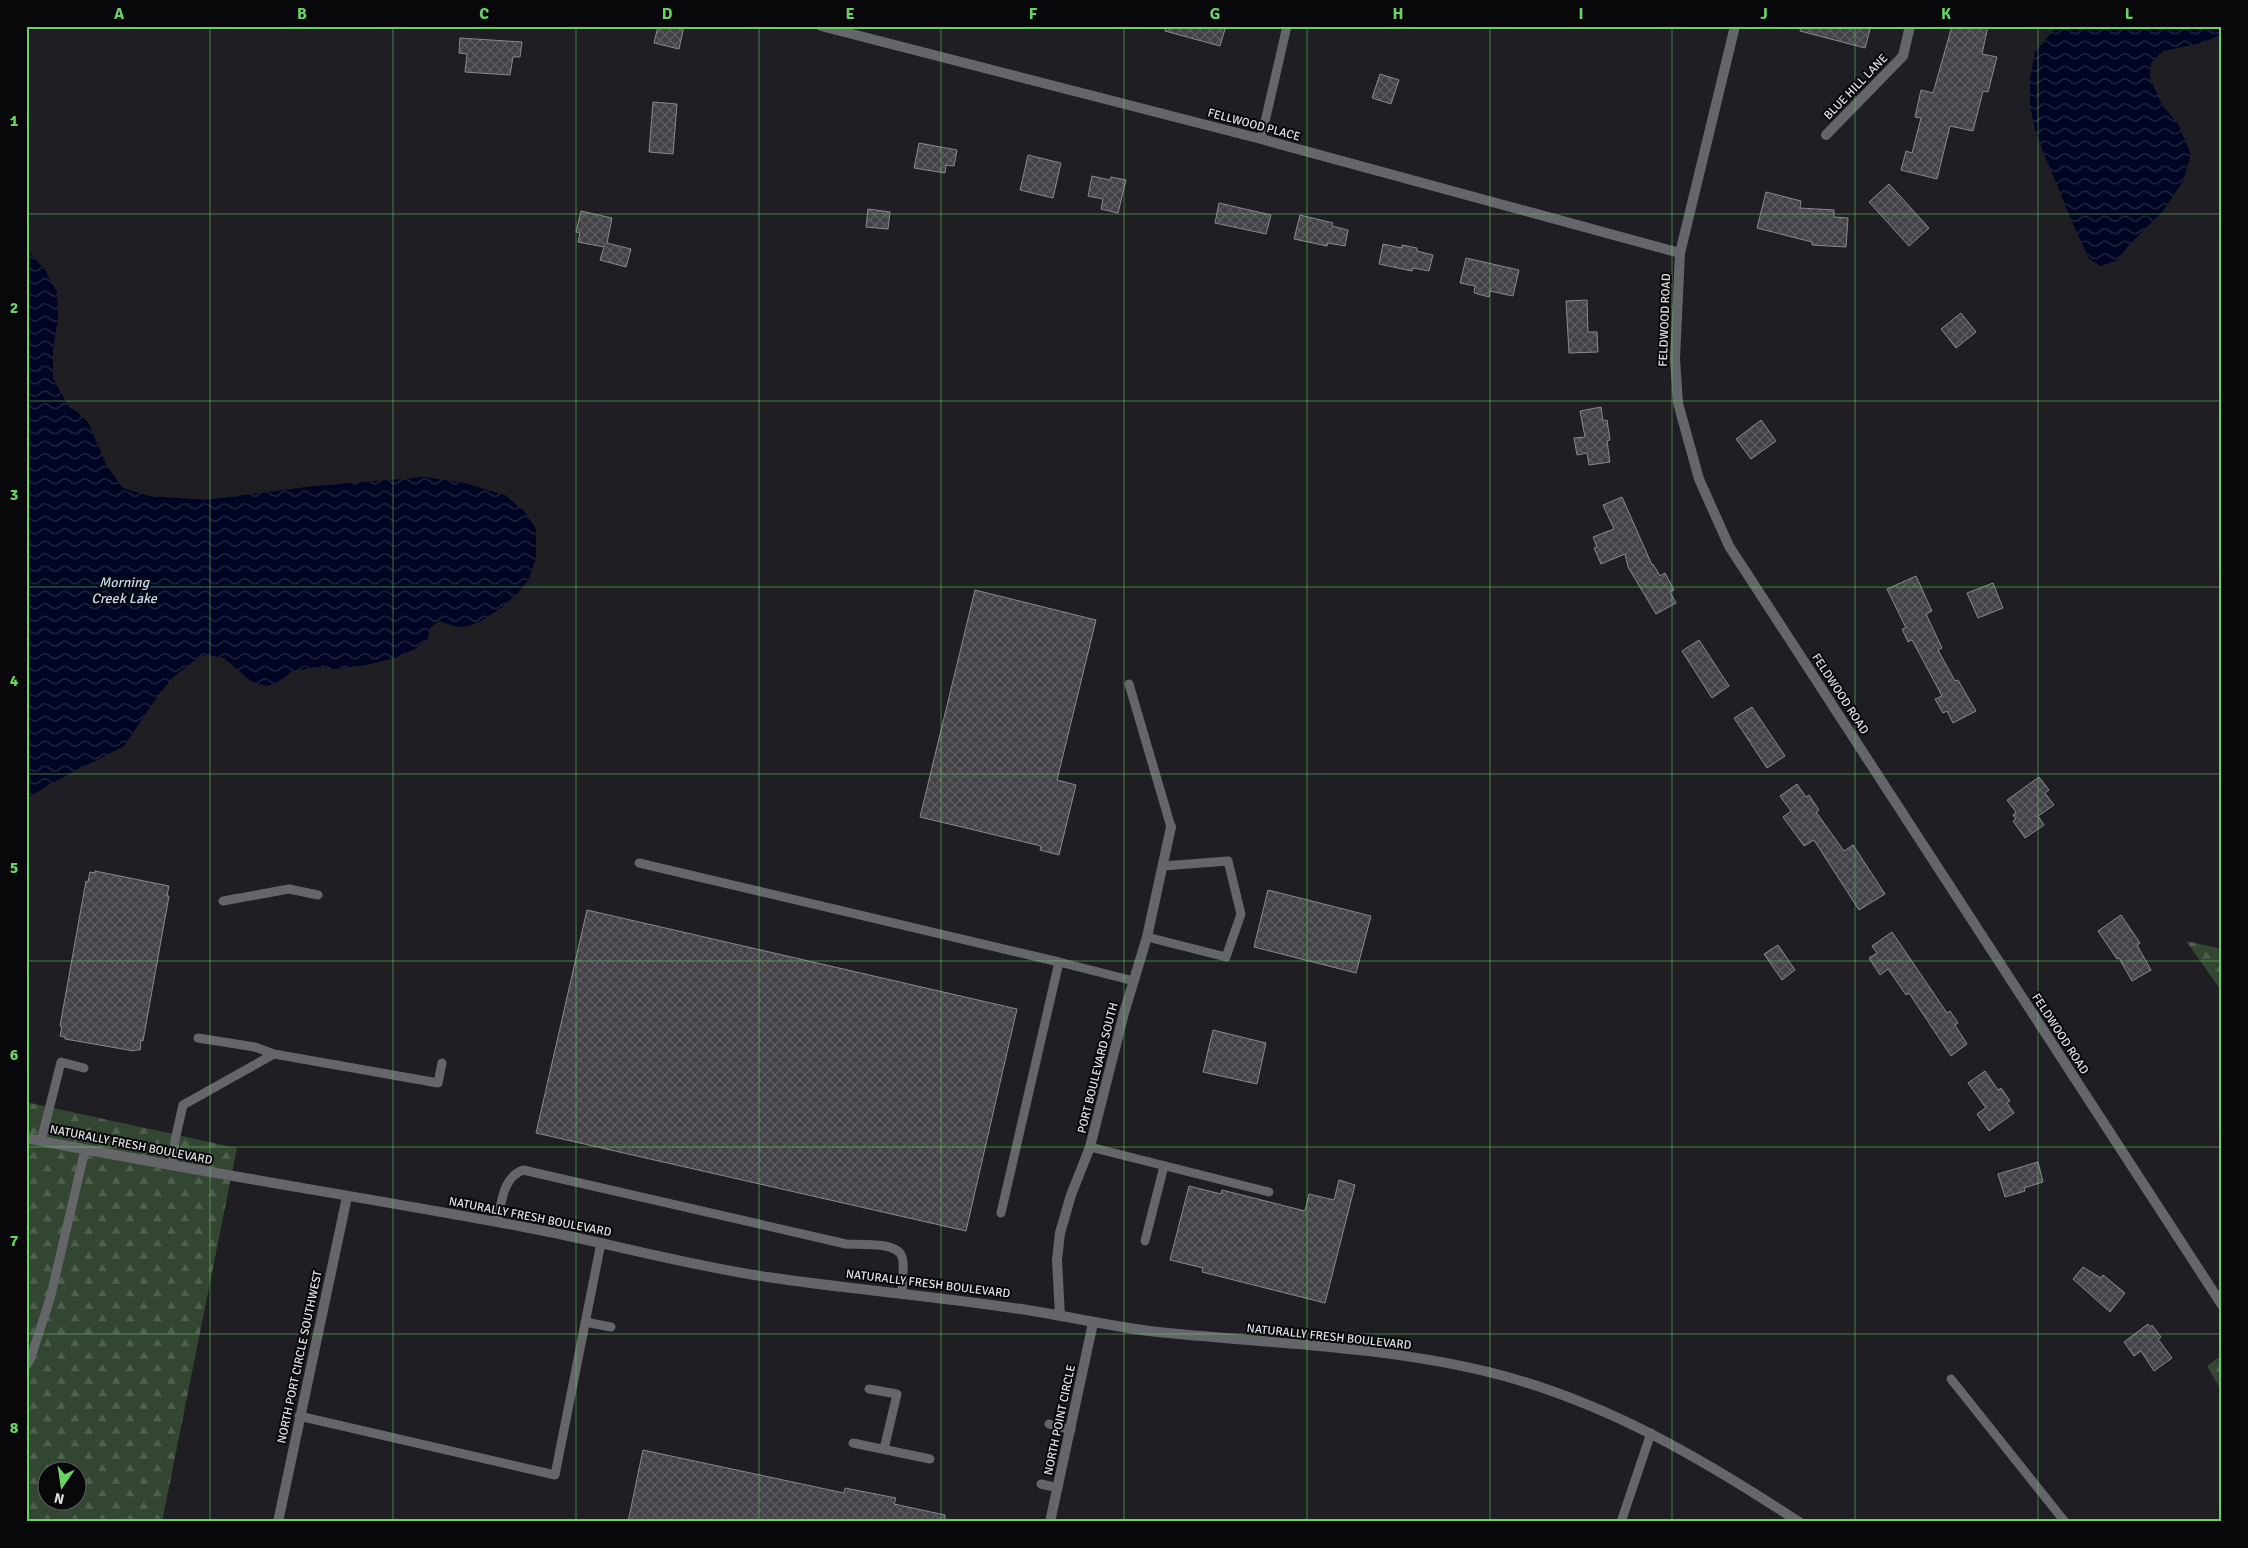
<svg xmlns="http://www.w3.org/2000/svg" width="2248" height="1548" viewBox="0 0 2248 1548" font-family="Signika,sans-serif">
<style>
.forest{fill:url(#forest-firs);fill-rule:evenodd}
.water{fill:url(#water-waves)}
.building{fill:url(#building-cross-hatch);stroke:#88888e}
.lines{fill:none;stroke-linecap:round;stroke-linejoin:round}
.service{stroke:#656669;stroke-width:9}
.minor{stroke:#656669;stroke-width:10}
.tertiary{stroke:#656669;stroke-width:10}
.grid{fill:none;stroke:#6ad364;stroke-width:1;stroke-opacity:0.55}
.labels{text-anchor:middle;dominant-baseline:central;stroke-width:4;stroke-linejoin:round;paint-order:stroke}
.street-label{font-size:12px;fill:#e0e1e4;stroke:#08080b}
.water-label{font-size:14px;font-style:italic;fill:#c7daf3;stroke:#08080b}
.neatline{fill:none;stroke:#6ad364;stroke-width:2}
.grid-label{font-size:16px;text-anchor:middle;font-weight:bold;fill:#6ad364}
</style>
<defs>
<pattern id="forest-firs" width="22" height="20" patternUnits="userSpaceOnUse" patternTransform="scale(1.25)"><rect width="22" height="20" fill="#334631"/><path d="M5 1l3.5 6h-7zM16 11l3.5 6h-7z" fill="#50604f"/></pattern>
<pattern id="water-waves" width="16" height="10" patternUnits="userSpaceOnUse" patternTransform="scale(1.25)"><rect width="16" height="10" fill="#000523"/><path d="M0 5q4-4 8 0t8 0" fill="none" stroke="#252943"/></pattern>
<pattern id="building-cross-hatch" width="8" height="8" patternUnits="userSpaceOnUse" patternTransform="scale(1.25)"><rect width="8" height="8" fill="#424247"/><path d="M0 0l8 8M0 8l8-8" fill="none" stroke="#5d5d61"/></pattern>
</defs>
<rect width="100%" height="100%" fill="#1e1e23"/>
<!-- forest -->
<path class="forest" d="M2186,941L2222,949V992Z
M26,1102L237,1148L162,1522H26ZM48,1470H78V1500H48Z
M2222,1355V1392L2207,1366Z"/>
<!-- water -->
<path class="water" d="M2057,26H2222V34L2202,43L2163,51L2151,63L2150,78L2162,105L2178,124L2191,154L2183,181L2164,210L2128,246L2118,260L2101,266L2089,259L2070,217L2036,134L2030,106V79L2035,52Z
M26,248L45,270L57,292L58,319L53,350V378L66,402L88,422L107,466L123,488L150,496L206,500L314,486L425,477L465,483L505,495L525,512L536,529V558L529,579L518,593L501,608L481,621L468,626L457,627L439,621L431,627L427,640L415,649L395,658L366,665L336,669L316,667L291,672L278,683L267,686L252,682L224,658L207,655L199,657L172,678L155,700L124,746L50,784L26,799Z"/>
<!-- building -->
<path class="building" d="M658,26H684L679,49L654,43Z
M1166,26H1226L1220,46L1165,31Z
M1801,26H1871L1865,48L1800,31Z
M1952,26H1988L1982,54L1997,57L1988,92L1983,91L1973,131L1950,126L1937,179L1901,170L1906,151L1912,153L1921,118L1915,117L1921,90L1933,93Z
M460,38L522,42L520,57H513L510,75L465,72L467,54L459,53Z
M1380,74L1399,80L1391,104L1372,98Z
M653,102L677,104L673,154L649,152Z
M919,143L957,150L954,166L946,165L945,173L914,168Z
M1028,155L1061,163L1053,198L1020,190Z
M1092,176L1110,180L1111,177L1126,180L1118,213L1101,209L1103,199L1088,196Z
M1889,184L1929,228L1909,246L1869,202Z
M1766,192L1801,201L1800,208L1834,210V217L1848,218L1846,247L1812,245V242L1757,228Z
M1219,203L1271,215L1266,234L1215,223Z
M868,209L890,212L888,229L866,227Z
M581,211L612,218L607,243L631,249L626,267L600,260L604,247L578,242L580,233L576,232Z
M1300,215L1333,223L1332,226L1348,230L1345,246L1328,243L1327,246L1294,239Z
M1383,244L1402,248V245L1417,248V251L1433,255L1429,271L1413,268L1412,271L1379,264Z
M1466,258L1519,270L1513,296L1490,291L1489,297L1474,293L1475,286L1460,283Z
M1587,300L1588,332H1597L1598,352L1569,353L1566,301Z
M1961,313L1976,332L1956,348L1941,329Z
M1601,407L1603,421L1607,420L1610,440L1607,441L1610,462L1589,465L1587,453L1577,455L1574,438L1585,437L1580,411Z
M1761,420L1776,441L1751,459L1736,439Z
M1622,497L1652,565L1653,564L1660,576L1665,573L1674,590L1670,592L1676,603L1656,614L1628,567L1625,554L1601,564L1594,548L1597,547L1593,537L1614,529L1603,505Z
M1916,576L1932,611L1926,614L1942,648L1938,650L1955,681L1958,680L1976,711L1953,723L1947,711L1943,713L1935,699L1942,696L1912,640L1908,642L1902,629L1906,628L1887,589Z
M1993,583L2003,608L1978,618L1967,593Z
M975,590L1096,620L1057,780L1076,785L1059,855L1040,850L1041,846L920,817Z
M1699,640L1729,686L1712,698L1682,651Z
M1752,707L1785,756L1767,768L1734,718Z
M2039,777L2049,790L2045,793L2054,805L2038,816L2044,825L2025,838L2013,821L2016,819L2013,815L2016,812L2007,800Z
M1797,784L1806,797L1809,795L1819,810L1816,812L1844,851L1853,845L1885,894L1859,910L1814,840L1804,846L1783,817L1791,811L1780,796Z
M95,871L169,886L167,896H169L143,1041L141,1040L140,1050H135L134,1051L65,1039V1037L60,1036L62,1026H60L86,881L88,882L90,872L95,873Z
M1268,890L1371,916L1356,973L1254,947Z
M587,910L1017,1009L966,1231L536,1133Z
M2121,915L2140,943L2137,945L2151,970L2132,981L2119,958L2117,959L2098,931Z
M1892,932L1947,1013L1950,1011L1958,1023L1955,1025L1967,1044L1951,1056L1909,993L1906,995L1888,969L1880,975L1869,958L1877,953L1872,946Z
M1778,945L1795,970L1782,980L1764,954Z
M1213,1030L1266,1043L1257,1084L1203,1072Z
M1985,1071L1998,1090L2001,1088L2010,1101L2007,1103L2014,1113L1989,1131L1977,1114L1986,1108L1968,1083Z
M2038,1162L2043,1182L2024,1188L2025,1191L2005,1197L1998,1174Z
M1339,1180L1355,1185L1325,1303L1202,1272L1203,1268L1170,1260L1189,1186L1221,1194L1222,1190L1305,1211L1309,1194L1334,1200Z
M2083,1267L2101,1278L2103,1275L2125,1293L2110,1312L2073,1279Z
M2148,1324L2150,1327L2152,1325L2161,1337L2158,1339L2172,1358L2154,1371L2141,1351L2134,1356L2124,1342Z
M643,1450L844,1493L845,1488L896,1498L894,1504L945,1515V1522H628Z"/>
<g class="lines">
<!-- service -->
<path class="service" d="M1261,139L1287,26
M1129,684L1171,827
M639,863L1059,962
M223,901L289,889L318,895
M1147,937L1226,957L1241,914L1228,861L1163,866
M198,1038L255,1047L274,1054L438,1083L442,1063
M41,1141L61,1062L84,1068
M1090,1147L1269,1192
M172,1166L175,1140L183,1105L274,1054
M1001,1213L1059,962L1134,981
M497,1222C502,1203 502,1178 523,1170L846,1244C859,1245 897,1241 902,1257C905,1264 902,1284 902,1293
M1145,1241L1164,1166
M585,1322L611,1327
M26,1366L30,1360L50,1299L85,1150
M1951,1379L2065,1522
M869,1389L897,1394L884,1449
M299,1416L555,1475L601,1243
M1049,1424L1071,1430
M853,1443L930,1459
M1041,1484L1058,1488
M1621,1522L1651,1433"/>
<!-- minor -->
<path class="minor" d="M821,26L1261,139L1680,253
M1826,135L1903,56L1910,26
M26,1138C192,1171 358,1196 524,1227C605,1242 685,1265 767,1277C849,1289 931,1296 1013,1308C1058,1314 1103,1325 1149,1331C1267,1344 1388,1345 1504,1376C1613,1406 1706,1461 1799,1522
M1060,1316L1057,1260L1060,1233L1071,1195L1090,1147L1124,1013L1147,937L1171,827
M278,1522L347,1197
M1050,1522L1093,1323"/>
<!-- tertiary -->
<path class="tertiary" d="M1735,26L1680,253L1675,359L1678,403L1699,479L1729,546L2222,1305"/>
</g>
<!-- grid -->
<path class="grid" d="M210,26V1522M393,26V1522M576,26V1522M759,26V1522M941,26V1522M1124,26V1522M1307,26V1522M1490,26V1522M1672,26V1522M1855,26V1522M2038,26V1522M26,214H2222M26,401H2222M26,587H2222M26,774H2222M26,961H2222M26,1147H2222M26,1334H2222"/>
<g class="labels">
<!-- street labels -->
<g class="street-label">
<text transform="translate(1856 87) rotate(-46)">BLUE HILL LANE</text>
<text transform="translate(1254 125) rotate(15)">FELLWOOD PLACE</text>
<text transform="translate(1665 320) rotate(-88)">FELDWOOD ROAD</text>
<text transform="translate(1840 694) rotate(57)">FELDWOOD ROAD</text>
<text transform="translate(2060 1034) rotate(57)">FELDWOOD ROAD</text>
<text transform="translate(1098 1068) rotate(-76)">PORT BOULEVARD SOUTH</text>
<text transform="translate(131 1145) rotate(11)">NATURALLY FRESH BOULEVARD</text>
<text transform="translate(530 1217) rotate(11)">NATURALLY FRESH BOULEVARD</text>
<text transform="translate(928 1284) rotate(7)">NATURALLY FRESH BOULEVARD</text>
<text transform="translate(1329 1337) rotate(6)">NATURALLY FRESH BOULEVARD</text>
<text transform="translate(300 1357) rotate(-78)">NORTH PORT CIRCLE SOUTHWEST</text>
<text transform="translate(1060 1420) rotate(-78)">NORTH POINT CIRCLE</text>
</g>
<!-- water labels -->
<g class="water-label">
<text x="124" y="582">Morning<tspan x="124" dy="16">Creek Lake</tspan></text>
</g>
</g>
<!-- border -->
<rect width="2248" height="1548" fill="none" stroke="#08080b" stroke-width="55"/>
<!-- north arrow -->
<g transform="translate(62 1486) rotate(193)"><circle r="24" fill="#08080b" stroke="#5e5f62"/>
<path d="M0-4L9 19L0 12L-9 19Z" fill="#6ad364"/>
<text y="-8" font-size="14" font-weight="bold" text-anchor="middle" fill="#e0e1e4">N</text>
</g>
<rect x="28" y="28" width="2192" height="1492" class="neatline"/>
<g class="grid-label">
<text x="119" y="19">A</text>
<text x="302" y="19">B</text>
<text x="484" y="19">C</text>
<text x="667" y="19">D</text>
<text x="850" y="19">E</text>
<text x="1033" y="19">F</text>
<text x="1215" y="19">G</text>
<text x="1398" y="19">H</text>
<text x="1581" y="19">I</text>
<text x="1764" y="19">J</text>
<text x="1946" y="19">K</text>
<text x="2129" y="19">L</text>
<text x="14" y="126">1</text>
<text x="14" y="313">2</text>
<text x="14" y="500">3</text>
<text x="14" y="686">4</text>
<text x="14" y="873">5</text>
<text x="14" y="1060">6</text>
<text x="14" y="1246">7</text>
<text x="14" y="1433">8</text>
</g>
</svg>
